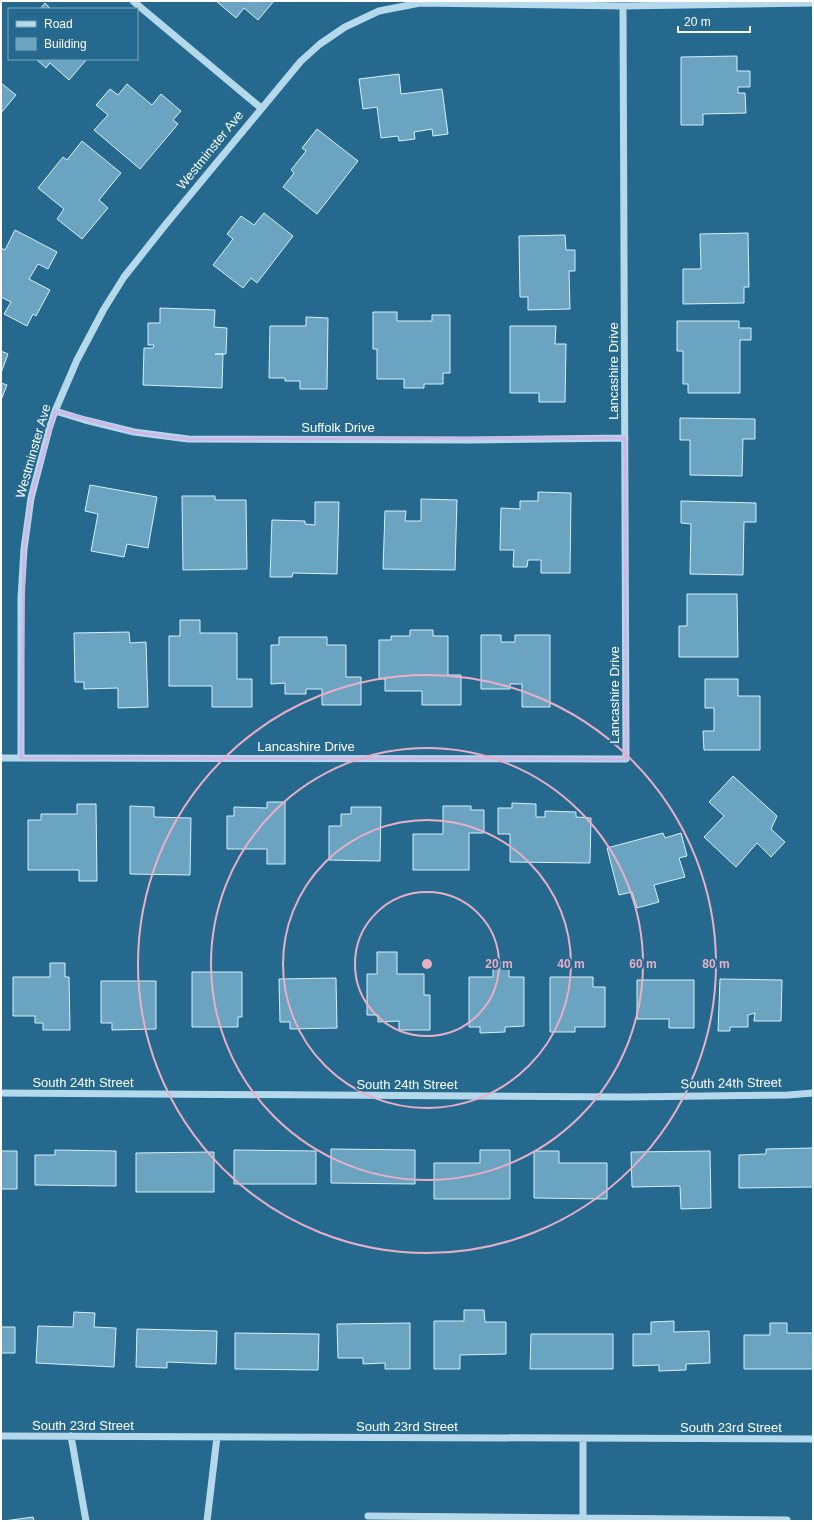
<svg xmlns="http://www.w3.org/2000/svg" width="814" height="1522" viewBox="0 0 814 1522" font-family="Arial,sans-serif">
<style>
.building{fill:#6aa4c0;stroke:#d9eef8}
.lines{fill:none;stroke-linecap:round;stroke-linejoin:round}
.minor{stroke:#b5d9eb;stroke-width:7}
.marked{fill:none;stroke:#d1b5e9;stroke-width:3;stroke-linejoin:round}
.ring{fill:none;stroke:#eaaec6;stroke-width:2}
.labels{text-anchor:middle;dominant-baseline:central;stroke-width:4;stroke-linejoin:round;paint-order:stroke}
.street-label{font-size:13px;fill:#fff;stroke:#256a8e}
.centre{fill:#eaaec6;stroke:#256a8e;stroke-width:2}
.ring-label{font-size:12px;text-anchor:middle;font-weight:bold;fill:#eaaec6;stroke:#256a8e;stroke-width:4;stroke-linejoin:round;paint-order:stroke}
</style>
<rect width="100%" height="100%" fill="#256a8e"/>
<!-- building -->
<path class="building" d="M216,1H274L258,20L244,8L236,18Z
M45,3L51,9H40Z
M737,56V71H750V87H738V93H745L746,113L703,114V125H681V57Z
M36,59H87L69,80L50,63L46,68Z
M399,74L401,94L442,89L448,134L433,136L432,129L414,132L415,139L399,141L398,136L381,138L377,107L363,109L359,79Z
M1,83L16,95L1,113Z
M127,84L152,105L161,94L181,111L173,120L178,124L140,169L94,130L108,115L96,105L110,89L118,95Z
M317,129L358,161L317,214L283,187L294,173L291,170L306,151L302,148Z
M82,141L121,173L99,200L108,208L82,239L57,219L64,209L38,188L63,157L67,160Z
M264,213L293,236L257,283L251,278L243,288L213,265L233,239L227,234L241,216L254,225Z
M15,230L57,252L48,269L38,264L29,279L50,290L36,316L33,314L27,326L4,314L11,302L1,297V248L5,250Z
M748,233L749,287H744V303L683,304V269H701L700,234Z
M565,235L566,250H575V271H569L570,309L528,310V297H520L519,236Z
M160,308L215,310L214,327L227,328L226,354H215H223L222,388L143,385L144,348H153L154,345H148V323H160Z
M373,312H397V321H432V315H450V373H443V384H424V388H404V379H377V349H373Z
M306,317L328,318L327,389H300V381H285V378H269L270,326H306Z
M677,321H739V328H751V340H740V393H688V384H683V351H677Z
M510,326H556L555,344H566L565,402H539V393H510Z
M1,351L8,354L1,373Z
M1,383L7,385L1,400Z
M680,418L755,419V439H743L742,476L690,475V440H680Z
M90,485L157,497L148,548L127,544L124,557L91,551L98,514L85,511Z
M538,492L571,493L570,573H541V560H528L527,567H513L514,550H500L501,508L520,509V501H538Z
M182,496H215V500H246L247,569L183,570Z
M421,499L457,500L455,570L383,569L385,511H406L405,521H421Z
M681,501L756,503V522H744L743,575L690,574L691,524L681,523Z
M315,502H339L337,574L293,573L292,577H270L272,520L305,521V524L315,525Z
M687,594H737L738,657H679V626H687Z
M180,620H200V633H237V679H252V707H212V686H169V636H180Z
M410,630H433V636H448V675H461V705H422V691H385V679H379V640H391V636H410Z
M129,632L130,643L146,642L148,707L118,708V688L84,689V682H75L74,633Z
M481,635H501V642H515V635H550V707H522V684H510V689H481Z
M279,637H327V645H346V677H361V705H322V689H306V694H285V683L271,684V645H279Z
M705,679H738V696H760V750H704L703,731H714V708H705Z
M733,776L777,816L771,829L785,842L771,857L757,843L736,867L704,837L724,816L709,802Z
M267,802H285V864H267V849H227V816H234V807L267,808Z
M512,803L536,804V817H545V811L576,812V817L591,818L590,863L510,862V834H498V808H512Z
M77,804H96L97,881H79V870H28V820H41V814H77Z
M130,806L154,807V817L191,818L190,875L130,874Z
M443,806H471V810H484V833H469V870H413V834H443Z
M351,807H381L380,861L329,860V826H341V814H351Z
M663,833L665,838L681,833L687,856L679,858L685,877L654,885L659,902L637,908L632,892L619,895L607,848Z
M377,952H397V974H424V995H430V1030H399V1021L378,1022V1015H367V974H377Z
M493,962H509V977H524V1026L505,1027V1032L480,1033V1027H469V977H493Z
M50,963H65V977H69L70,1030H43V1023H35V1016H13V977H50Z
M192,972H242V1017H238V1027H192Z
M550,977H593V987H605V1027H575V1032H550Z
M336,978L337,1028L290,1029V1022H280L279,979Z
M720,979L782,980L781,1021H754L755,1013L748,1015V1027H730V1031H718Z
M637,980H694V1028H669V1019H637Z
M101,981H156V1029L112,1030V1023H101Z
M813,1148V1187L739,1188V1155L766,1154V1149Z
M331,1149L415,1150V1184L331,1183Z
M55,1150L116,1151V1186L35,1185V1155H55Z
M234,1150L316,1151V1184H234Z
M480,1150H510V1199H434V1163H480Z
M1,1151H17V1189H1Z
M534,1151H559V1163H607V1199L534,1198Z
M710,1151L711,1208L681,1209L680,1186L632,1187L631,1152Z
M214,1152V1192H136V1153Z
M464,1310H484L485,1322H506V1354L460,1355V1369H434V1321H464Z
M74,1312L95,1313L94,1327L116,1328L114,1367L36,1363L38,1326L73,1327Z
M674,1321V1332L709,1331L710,1363L686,1364V1370L659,1371V1365L633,1366V1334H651V1322Z
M410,1323V1369H385V1363L363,1364V1358H338L337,1324Z
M770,1323H787V1333H813V1369H744V1335H770Z
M1,1327H15V1353H1Z
M137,1329L217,1331L216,1364L167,1362V1368L136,1367Z
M235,1333L319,1334L318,1370L235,1369Z
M531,1334H613V1369H530Z
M33,1517L34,1521H4Z"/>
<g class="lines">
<!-- minor -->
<path class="minor" d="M133,1L261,108
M55,411L85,420L134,432L188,439L471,440L625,438
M1,758L626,759L623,6
M21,758V599L24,549L31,498L49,429L55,411L77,360L104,309L124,277L166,224L301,61L320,44L345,27L379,11L420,3L623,6L813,3
M1,1093L628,1097L788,1095L813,1093
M1,1436L813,1439
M71,1436L86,1521
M583,1439V1521
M368,1516L787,1520
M207,1521L217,1437"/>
</g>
<!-- marked area -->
<path class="marked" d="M55,411L134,432L188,439L625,438L626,759L21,758L24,549L31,498Z"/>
<!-- distance rings -->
<g class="ring">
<circle cx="427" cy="964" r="72"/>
<circle cx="427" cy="964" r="144"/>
<circle cx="427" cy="964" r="216"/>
<circle cx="427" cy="964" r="289"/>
</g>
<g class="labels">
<!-- street labels -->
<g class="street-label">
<text transform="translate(210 150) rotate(-51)">Westminster Ave</text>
<text transform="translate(613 371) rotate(-90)">Lancashire Drive</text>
<text x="338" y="427">Suffolk Drive</text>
<text transform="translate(33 451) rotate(-74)">Westminster Ave</text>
<text transform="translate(614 695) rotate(-90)">Lancashire Drive</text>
<text x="306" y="746">Lancashire Drive</text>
<text x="83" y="1082">South 24th Street</text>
<text transform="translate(731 1083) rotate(-1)">South 24th Street</text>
<text x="407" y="1084">South 24th Street</text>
<text x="83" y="1425">South 23rd Street</text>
<text x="407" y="1426">South 23rd Street</text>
<text x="731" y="1427">South 23rd Street</text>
</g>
</g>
<circle cx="427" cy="964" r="6" class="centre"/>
<g class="ring-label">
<text x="499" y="968">20 m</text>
<text x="571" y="968">40 m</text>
<text x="643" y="968">60 m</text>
<text x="716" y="968">80 m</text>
</g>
<!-- border -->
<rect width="814" height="1522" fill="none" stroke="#ffffff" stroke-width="4"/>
<!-- legend -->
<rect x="8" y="8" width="130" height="52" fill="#256a8e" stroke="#7ca6bb"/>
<rect x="16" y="21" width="20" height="6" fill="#b5d9eb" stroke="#7ca6bb"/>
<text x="44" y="28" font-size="12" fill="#ffffff">Road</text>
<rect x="16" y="38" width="20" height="12" fill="#6aa4c0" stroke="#7ca6bb"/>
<text x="44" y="48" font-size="12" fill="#ffffff">Building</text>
<!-- scale -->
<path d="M678 26v6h72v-6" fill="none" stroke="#ffffff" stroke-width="2"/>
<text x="684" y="26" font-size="12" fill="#ffffff" stroke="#256a8e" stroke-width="3" paint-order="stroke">20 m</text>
</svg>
